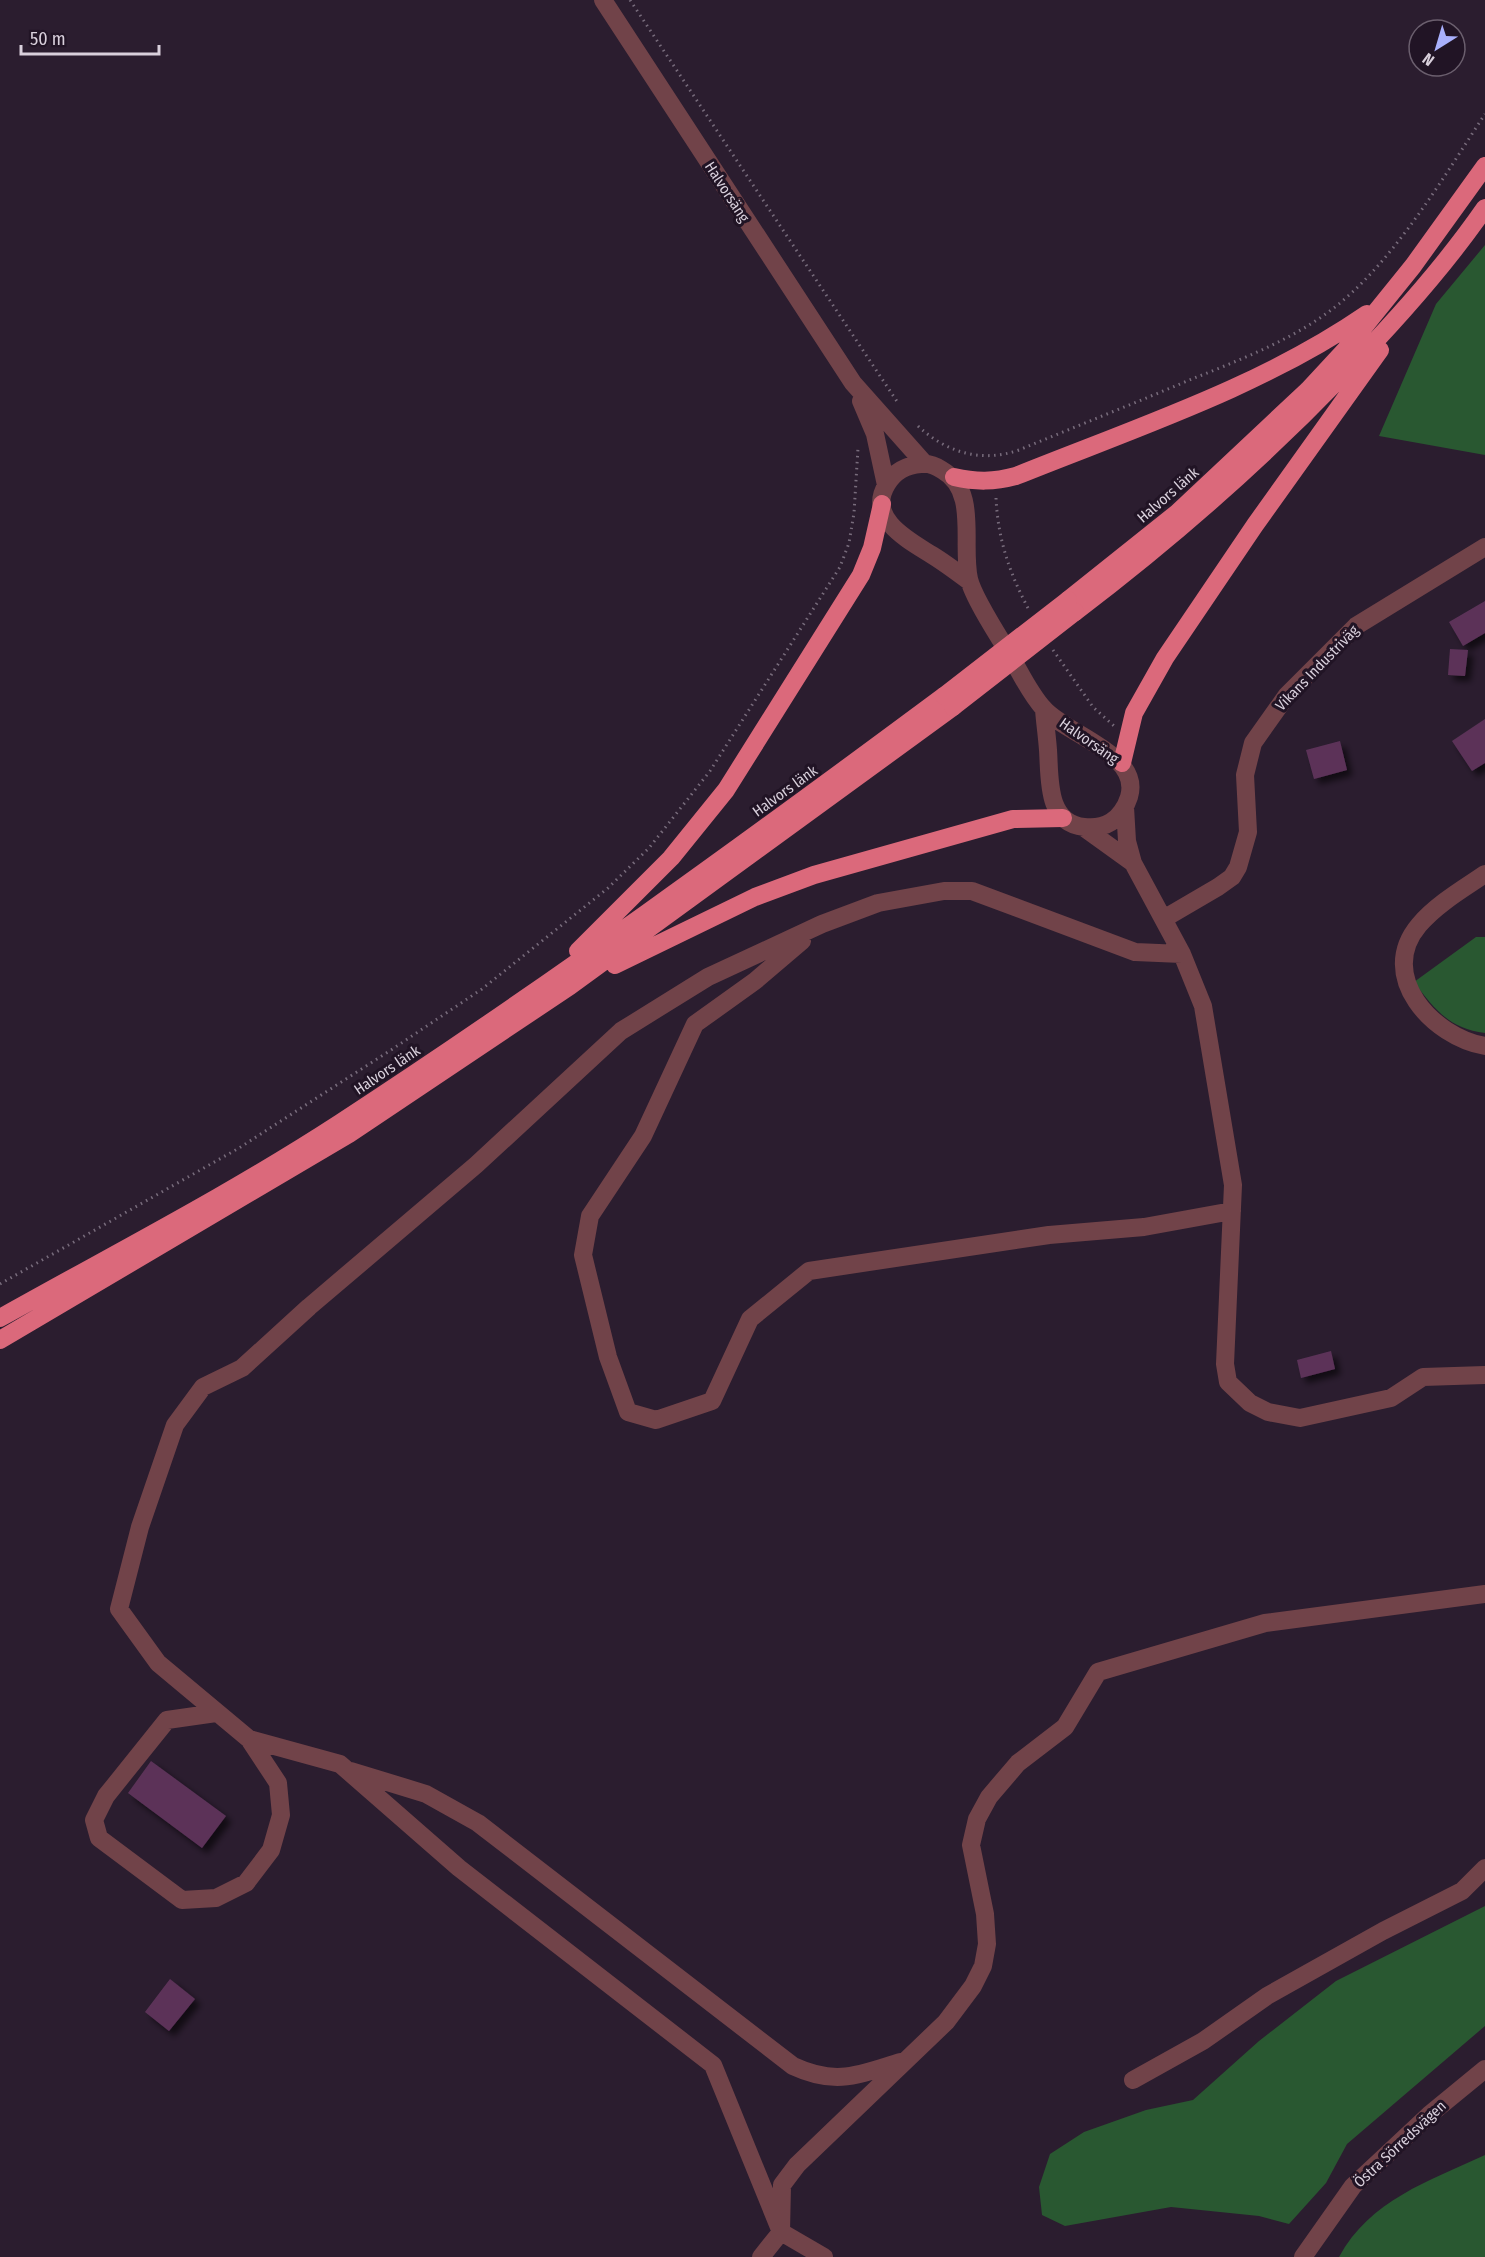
<svg xmlns="http://www.w3.org/2000/svg" width="1485" height="2257" viewBox="0 0 1485 2257" font-family="'Fira Sans Condensed',sans-serif">
<style>
.forest{fill:#295831}
.building{fill:#5c3359;filter:url(#shadow)}
.lines{fill:none;stroke-linecap:round;stroke-linejoin:round}
.path{stroke:#786c7c;stroke-width:3;stroke-dasharray:1.5 4.5;stroke-linecap:butt}
.minor{stroke:#714349;stroke-width:18}
.highway{stroke:#db697b;stroke-width:18}
.highway-bridge{stroke:#db697b;stroke-width:18}
.labels{text-anchor:middle;dominant-baseline:central;stroke-width:6;stroke-linejoin:round;paint-order:stroke}
.street-label{font-size:15px;fill:#d9d0dc;stroke:#211425}
</style>
<defs>
<filter id="shadow"><feDropShadow dx="5.5" dy="5.5" stdDeviation="3" flood-color="#0009"/></filter>
</defs>
<rect width="100%" height="100%" fill="#2b1d2f"/>
<!-- forest -->
<path class="forest" d="M1485,245V455L1379,436L1436,304Z
M1476,937H1485V1033C1450,1029 1434,1009 1414,982Z
M1485,1906V2026L1347,2144L1326,2183L1289,2224L1259,2216L1171,2207L1065,2226L1042,2215L1039,2187L1050,2154L1084,2132L1146,2110L1193,2100L1259,2041L1336,1981Z
M1485,2155V2257H1339C1370,2200 1429,2181 1485,2155Z"/>
<!-- building -->
<path class="building" d="M1485,601V633L1463,646L1449,622Z
M1450,649L1468,650L1465,676L1448,675Z
M1485,719V763L1472,771L1452,741Z
M1340,741L1347,770L1314,779L1306,750Z
M1331,1351L1335,1369L1301,1378L1297,1360Z
M151,1761L226,1816L202,1848L128,1793Z
M170,1979L195,1999L169,2031L145,2012Z"/>
<g class="lines">
<!-- path -->
<path class="path" d="M630,0L898,403
M918,426C947,453 982,463 1019,450C1077,426 1135,403 1192,379C1237,361 1287,342 1327,313C1390,268 1443,178 1485,114
M996,498C998,539 1009,572 1028,608
M1053,650L1093,707L1114,726
M0,1284L239,1148L391,1050L482,989L608,888L649,848L710,771L840,567L849,543L854,513L858,448"/>
<!-- minor -->
<path class="minor" d="M603,0L853,383L925,464
M861,401L875,434L886,485
M969,581C957,572 945,563 932,555C908,540 866,518 887,484C894,472 907,465 921,464C929,463 936,466 942,470C979,491 961,543 969,579C973,597 999,637 1010,655C1020,672 1030,694 1044,709C1067,735 1142,754 1129,797C1126,807 1119,817 1111,822C1103,827 1093,828 1084,827C1046,823 1050,778 1048,750C1047,736 1045,723 1044,709
M1125,807L1127,841L1133,863L1182,954L1203,1006L1233,1185L1225,1364L1228,1382L1250,1403L1268,1412L1300,1418L1391,1398L1423,1377L1485,1375
M1083,827L1133,863
M1485,874C1463,889 1437,904 1419,925C1376,976 1433,1037 1485,1046
M1165,918L1218,887L1232,877L1238,867L1248,832L1245,775L1253,743L1287,695L1356,626L1485,547
M802,941L755,981L695,1024L643,1136L590,1216L583,1255L608,1357L628,1412L656,1420L712,1401L750,1319L809,1271L1049,1235L1144,1227L1232,1211
M216,1713L167,1720L106,1796L94,1820L99,1838L182,1900L216,1898L246,1883L271,1850L281,1815L278,1783L249,1739L158,1663L119,1609L140,1527L175,1425L203,1387L242,1368L309,1307L476,1165L621,1031L708,977L822,924L878,903L944,891H972L1135,952L1182,954
M249,1739L340,1764L459,1868L713,2065L781,2232L761,2257
M351,1771L426,1794L478,1823L793,2066C836,2086 858,2075 900,2062
M1133,2080L1203,2041L1267,1996L1383,1931L1462,1891L1485,1868
M824,2257L781,2232L782,2185L797,2165L946,2022L973,1986L983,1966L987,1944L985,1914L971,1845L977,1819L989,1797L1018,1763L1065,1727L1098,1672L1265,1623L1485,1594
M1303,2257L1353,2186L1429,2115L1485,2069"/>
<!-- highway -->
<path class="highway" d="M954,477C976,482 994,482 1016,476C1135,428 1261,387 1367,314
M1068,600L1177,513L1308,390L1346,349L1413,266L1485,166
M1075,612C1170,540 1258,463 1341,377C1393,324 1442,270 1485,208
M1122,763L1134,713L1165,658L1255,525L1380,350
M578,951L671,858L726,790L861,575L872,548L882,504
M615,965L755,897L814,875L1013,819L1063,818
M0,1318C114,1254 231,1194 340,1123C547,988 746,843 944,696
M0,1340L349,1134L570,986L953,707"/>
<!-- highway-bridge -->
<path class="highway-bridge" d="M944,696L1068,600
M953,707L1075,612"/>
</g>
<g class="labels">
<!-- street labels -->
<g class="street-label">
<text transform="translate(727 192) rotate(57)">Halvorsäng</text>
<text transform="translate(1168 495) rotate(-41)">Halvors länk</text>
<text transform="translate(1317 668) rotate(-46)">Vikans Industriväg</text>
<text transform="translate(1089 741) rotate(35)">Halvorsäng</text>
<text transform="translate(785 791) rotate(-36)">Halvors länk</text>
<text transform="translate(387 1070) rotate(-34)">Halvors länk</text>
<text transform="translate(1400 2144) rotate(-43)">Östra Sörredsvägen</text>
</g>
</g>
<!-- north arrow -->
<g transform="translate(1437 48) rotate(217)"><circle r="28" fill="#211425" stroke="#6b5f6e" stroke-width="1.5"/>
<path d="M0-4.5L10 22L0 15L-10 22Z" fill="#a9b0fc"/>
<text y="-9" font-size="16" font-weight="bold" text-anchor="middle" fill="#d9d0dc">N</text>
</g>
<!-- scale -->
<path d="M21 45v9h138v-9" fill="none" stroke="#d9d0dc" stroke-width="3"/>
<text x="30" y="45" font-size="18" fill="#d9d0dc" stroke="#211425" stroke-width="4.5" paint-order="stroke">50 m</text>
</svg>
